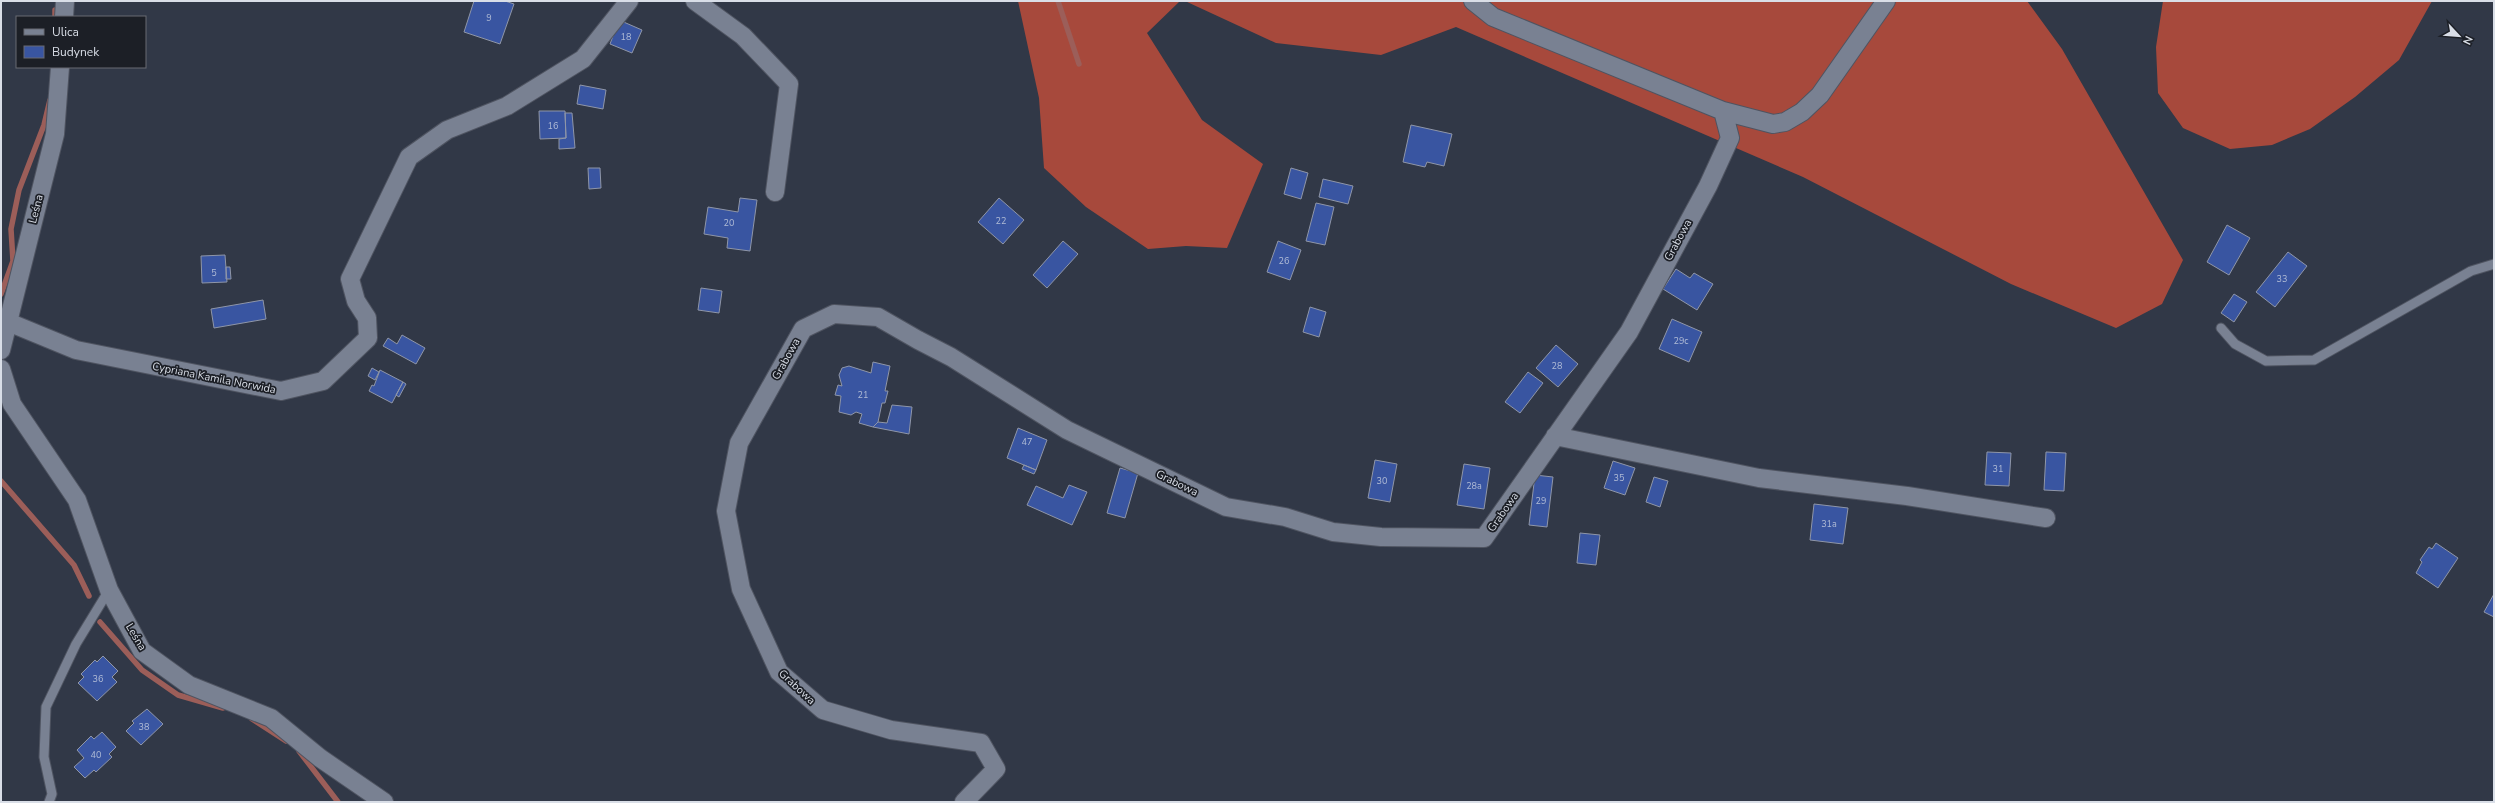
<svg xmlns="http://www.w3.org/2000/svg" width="2495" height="803" viewBox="0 0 2495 803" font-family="'Nunito Sans',sans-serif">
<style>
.forest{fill:#a7493c}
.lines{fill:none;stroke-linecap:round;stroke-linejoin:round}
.stream{stroke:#9c5e59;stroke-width:5.5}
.building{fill:#3955a1;stroke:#8f96a8}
.service-casing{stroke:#4f5461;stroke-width:11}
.minor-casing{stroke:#4f5461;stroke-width:20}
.service{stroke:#798192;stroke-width:9}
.minor{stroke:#798192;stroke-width:18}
.labels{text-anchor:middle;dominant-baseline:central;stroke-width:3.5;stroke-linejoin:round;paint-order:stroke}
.number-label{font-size:9px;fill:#b1bcd6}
.street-label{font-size:11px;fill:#d9dee7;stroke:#1c1f26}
</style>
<rect width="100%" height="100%" fill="#313847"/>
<!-- forest -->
<path class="forest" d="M1018,1H1180L1147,33L1202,120L1263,164L1227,248L1186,246L1148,249L1086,207L1044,168L1039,98Z
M1185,1H2027L2062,49L2183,260L2162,304L2116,328L2011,284L1803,177L1456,27L1381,55L1276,43Z
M2163,1H2432L2399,60L2355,97L2310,129L2272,145L2230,149L2183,128L2158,93L2156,47Z"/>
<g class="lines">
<!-- stream -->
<path class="stream" d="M1058,1L1079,64
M55,17V10
M1,294L13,261L11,229L19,190L44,125L50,100
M1,481L74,565L89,596
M100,622L142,670L178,695L223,708
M252,719L286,741
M299,751L338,802"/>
</g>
<!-- building -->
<path class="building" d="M474,1H505L514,4L500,44L464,32Z
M619,20L642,30L632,53L610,44Z
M580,85L606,90L603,109L577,104Z
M539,111H565L566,138L540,139Z
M565,113H572L575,148L559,149V139L566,138Z
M1411,125L1452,134L1444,166L1427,162L1425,167L1403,162Z
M588,168H600L601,188L589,189Z
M1291,168L1308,173L1301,199L1284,194Z
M1323,179L1353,186L1348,204L1319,197Z
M740,198L757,200L750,251L727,248L728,238L704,234L708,207L738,212Z
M999,198L1024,220L1003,244L978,222Z
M1316,203L1334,207L1325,245L1306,241Z
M2227,225L2250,238L2229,275L2207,262Z
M1063,241L1078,254L1047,288L1033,275Z
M1278,241L1301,250L1290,280L1267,272Z
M2288,252L2307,266L2275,307L2256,292Z
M225,255L227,282L202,283L201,256Z
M226,267H230L231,279H226Z
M1676,269L1690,278L1694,273L1713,284L1697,310L1663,289Z
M701,288L722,291L719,313L698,310Z
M2234,294L2247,302L2234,322L2221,313Z
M263,300L266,319L214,328L211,309Z
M1310,307L1326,312L1319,337L1303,332Z
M1672,319L1702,332L1689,362L1659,349Z
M402,335L425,348L416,364L383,346L388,338L397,344Z
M1556,345L1578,364L1558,387L1536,368Z
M873,362L890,366L885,391H888L885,403H882L878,422L873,427L859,423L862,414L856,412L851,415L839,412L841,396L835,395L838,385L842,386L839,375L842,368L849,366L871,373Z
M372,368L379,372L375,380L368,376Z
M380,370L403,382L392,403L369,391L372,385L374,386Z
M1528,372L1543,383L1520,413L1505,402Z
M403,382L406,384L399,397L396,395Z
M892,405L912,407L909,434L873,427L878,422L887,423Z
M1018,428L1047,440L1036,470L1007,458Z
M1987,452L2011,453L2009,486L1985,485Z
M2046,452L2066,453L2064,491L2044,490Z
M1375,460L1397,464L1390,502L1368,498Z
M1613,461L1635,468L1625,495L1604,488Z
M1464,464L1490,468L1484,509L1457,505Z
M1024,465L1036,470L1034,474L1022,469Z
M1120,468L1138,473L1125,518L1107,513Z
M1535,475L1553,477L1547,527L1529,525Z
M1654,477L1668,481L1660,507L1646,502Z
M1069,485L1087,492L1072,525L1027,505L1036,486L1063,498Z
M1814,504L1848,508L1843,544L1810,540Z
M1580,533L1600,535L1596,565L1577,563Z
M2436,543L2458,558L2438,588L2416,573L2422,562L2420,560L2429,547L2432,549Z
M2494,594V617L2484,612Z
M103,656L118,671L112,677L117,682L97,701L78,683L84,677L81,674L95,660L97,662Z
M147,709L163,724L141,745L126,731L134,723L132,721Z
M102,732L116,747L109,754L112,757L96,772L94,770L85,778L74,767L84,758L77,750L91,736L94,739Z"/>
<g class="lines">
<defs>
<path id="service" d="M2221,328L2235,344L2266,361L2314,360L2471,271L2494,264
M49,802L52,794L44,757L46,707L76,644L109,590"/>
<path id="minor" d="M695,1L743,36L789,84L775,192
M64,17L65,1
M1723,111L1773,124L1785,122L1802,112L1820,95L1886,1
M8,322L76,350L281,391L323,381L368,338L367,318L356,301L350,279L409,157L447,130L507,106L583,59L629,1
M1,350L55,134L60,67
M1,369L12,404L77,500L109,590L142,651L189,685L271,718L320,758L384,802
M1555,436L1759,478L1907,496L2046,518
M964,802L996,769L981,743L891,730L823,710L779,672L741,589L726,511L739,443L803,329L834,314L878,317L918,340L951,357L1067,430L1226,507L1285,517L1333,532L1381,537L1484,538L1629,332L1708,186L1730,138L1723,111L1493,17L1473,1"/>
</defs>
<!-- service casing -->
<use href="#service" class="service-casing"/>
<!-- minor casing -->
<use href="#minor" class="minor-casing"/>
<!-- service -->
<use href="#service" class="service"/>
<!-- minor -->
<use href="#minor" class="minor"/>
</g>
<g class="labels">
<!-- number labels -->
<g class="number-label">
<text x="489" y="18">9</text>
<text x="626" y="37">18</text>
<text x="553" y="126">16</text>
<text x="1001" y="221">22</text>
<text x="729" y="223">20</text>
<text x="1284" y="261">26</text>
<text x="214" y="273">5</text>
<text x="2282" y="279">33</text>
<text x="1681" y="341">29c</text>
<text x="1557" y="366">28</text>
<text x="863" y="395">21</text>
<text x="1027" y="442">47</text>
<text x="1998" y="469">31</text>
<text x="1619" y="478">35</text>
<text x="1382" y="481">30</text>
<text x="1474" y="486">28a</text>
<text x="1541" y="501">29</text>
<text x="1829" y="524">31a</text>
<text x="98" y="679">36</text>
<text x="144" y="727">38</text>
<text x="96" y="755">40</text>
</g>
<!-- street labels -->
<g class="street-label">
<text transform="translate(36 209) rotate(-76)">Leśna</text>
<text transform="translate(1678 240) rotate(-62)">Grabowa</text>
<text transform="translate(786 359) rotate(-61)">Grabowa</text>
<text transform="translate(214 378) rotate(11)">Cypriana Kamila Norwida</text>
<text transform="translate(1177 483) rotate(26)">Grabowa</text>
<text transform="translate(1503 512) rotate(-55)">Grabowa</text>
<text transform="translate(136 637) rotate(59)">Leśna</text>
<text transform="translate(797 687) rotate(43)">Grabowa</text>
</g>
</g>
<!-- border -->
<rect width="2495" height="803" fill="none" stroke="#d9dee7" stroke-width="4"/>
<!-- legend -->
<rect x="16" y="16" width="130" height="52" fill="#1c1f26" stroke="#686b73"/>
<rect x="24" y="29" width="20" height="6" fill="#798192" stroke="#686b73"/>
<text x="52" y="36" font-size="12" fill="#d9dee7">Ulica</text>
<rect x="24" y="46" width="20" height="12" fill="#3955a1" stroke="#686b73"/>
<text x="52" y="56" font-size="12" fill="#d9dee7">Budynek</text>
<!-- north arrow -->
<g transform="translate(2459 36) rotate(116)" stroke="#1c1f26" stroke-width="3" paint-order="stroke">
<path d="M0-3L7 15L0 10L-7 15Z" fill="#d9dee7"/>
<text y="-6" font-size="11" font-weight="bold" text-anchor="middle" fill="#d9dee7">N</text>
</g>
</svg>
